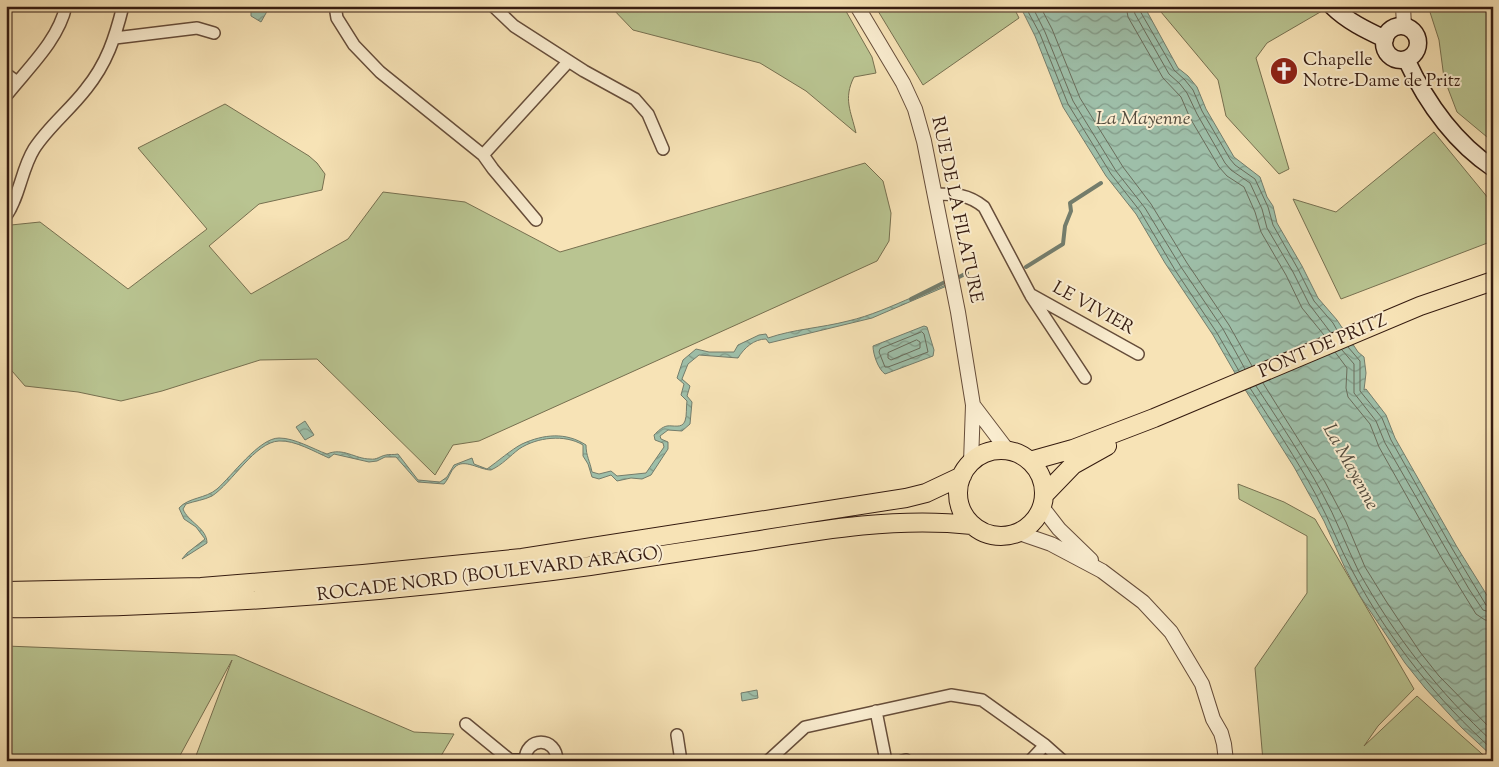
<svg xmlns="http://www.w3.org/2000/svg" width="1499" height="767" viewBox="0 0 1499 767" font-family="'Sorts Mill Goudy',serif">
<style>
.green{fill:#b9c491;stroke:#777050}
.water{fill:url(#water-waves);stroke:#747d6c}
.lines{fill:none;stroke-linecap:round;stroke-linejoin:round}
.shore{stroke:#6a6d5c;stroke-width:1}
.stream{stroke:#747d6c;stroke-width:4}
.minor-casing{stroke:#664d3a;stroke-width:14}
.tertiary-casing{stroke:#664d3a;stroke-width:16}
.secondary-casing{stroke:#351b10;stroke-width:19}
.primary-casing{stroke:#351b10;stroke-width:20}
.minor{stroke:#faedd0;stroke-width:11}
.tertiary{stroke:#faedd0;stroke-width:14}
.secondary{stroke:#faedd0;stroke-width:16}
.primary{stroke:#f7e3b6;stroke-width:18}
.labels{text-anchor:middle;dominant-baseline:central;stroke-width:4;stroke-linejoin:round;paint-order:stroke}
.poi-label{font-size:18px;fill:#351b10;stroke:#faedd0;text-anchor:start}
.street-label{font-size:18px;fill:#351b10;stroke:#faedd0}
.water-label{font-size:19px;font-style:italic;fill:#544c3e;stroke:#faedd0}
</style>
<defs>
<pattern id="water-waves" width="16" height="10" patternUnits="userSpaceOnUse" patternTransform="scale(1.25)"><rect width="16" height="10" fill="#9ebfa9"/><path d="M0 5q4-4 8 0t8 0" fill="none" stroke="#829a88"/></pattern>
</defs>
<rect width="100%" height="100%" fill="#f7e3b6"/>
<filter id="stains"><feTurbulence type="fractalNoise" baseFrequency=".004" numOctaves="4"/><feColorMatrix values="0 0 0 0 .2 0 0 0 0 .09 0 0 0 0 .02 0 0 0 .5 -.17"/></filter>
<radialGradient id="worn" r=".72"><stop offset=".6" stop-color="#630" stop-opacity="0"/><stop offset="1" stop-color="#630" stop-opacity=".3"/></radialGradient>
<!-- green -->
<path class="green" d="M610,6H843L872,57L876,73L854,77C843,99 851,111 856,133L806,91L760,63L633,30Z
M875,6H1013L1019,18L923,85Z
M1158,6H1318L1322,11L1267,43L1256,58L1289,169L1279,174L1226,116L1218,80L1161,12Z
M1428,6H1493V142L1457,112L1444,78L1439,40Z
M225,104L309,156L317,163L325,174L322,190L259,204L209,246L251,294L348,239L383,192L465,202L560,252L865,163L883,181L891,213L889,241L877,261L831,282L479,441L453,445L435,475L317,359L260,360L162,391L121,401L78,392L25,386L6,364V231L11,225L40,222L128,289L207,229L138,148Z
M1434,132L1493,204V236L1490,242L1341,299L1293,199L1336,212Z
M1238,484L1284,502L1315,519L1414,689L1378,726L1364,746L1417,696L1490,761H1263L1255,668L1307,593V536L1239,499Z
M6,646L235,655L414,732L454,734L438,761H194L232,660L177,761H6Z"/>
<!-- water -->
<path class="water" d="M251,6H270L261,22L251,16Z
M1020,6H1144L1178,68L1188,76L1197,87L1206,109L1234,157L1260,177L1267,197L1273,206L1277,223L1302,266L1318,298L1337,320L1358,352L1364,357L1366,373L1364,390L1366,389L1386,415L1395,438L1457,547L1493,605V757L1462,728L1425,688L1405,663L1360,596L1345,568L1324,521L1294,467L1239,380L1213,335L1165,263L1136,214L1106,176L1063,107L1035,36Z
M948,284L949,285L872,318L769,343L766,339C754,339 744,348 738,358L699,355L688,364L682,379L690,386L687,396L692,402L690,424L682,431L668,430L660,436L661,439L668,442V449L651,475L642,479L631,478L617,481L611,475L599,479L592,477L588,464L583,456V445C565,434 537,437 519,449C510,456 502,465 491,470C480,470 464,458 455,467C450,471 449,479 444,484L418,482L396,457H385L377,461L369,462L334,454L329,458C315,452 295,440 279,441C255,442 232,483 212,496C204,500 195,501 186,504L183,509C188,522 207,528 207,543L182,559L187,553L205,539L196,527L184,519L179,508C189,497 205,499 217,489C232,476 259,438 279,438C295,438 313,449 327,454C343,447 355,459 370,459C377,460 380,456 386,455C389,454 394,455 398,454L418,480L440,482L447,477L454,465L472,458L474,464L487,469C497,462 512,449 522,444C544,434 566,432 586,445C586,456 590,461 592,472L599,474L611,471L617,476L646,473L664,447L663,443L655,440L654,435C658,431 662,427 667,426C673,425 682,429 685,421C687,416 686,407 687,401L681,395L684,384L677,378L683,360L696,349L709,352H734L738,345L759,335L766,334L768,338C794,329 821,328 848,321C870,316 892,306 913,297V299Z
M924,326L927,327L934,350L933,356L885,374C878,369 873,354 873,346Z
M305,421L314,435L305,440L296,427Z
M757,690L758,698L742,701L741,693Z"/>
<g class="lines">
<!-- shore -->
<path class="shore" d="M1025,6L1040,34L1068,104L1111,174L1140,211L1175,270L1217,333L1239,371
M1032,6L1045,32L1073,101L1116,171L1145,208L1181,267L1223,329L1245,369
M1040,6L1052,29L1080,98L1123,167L1151,204L1187,263L1229,325L1252,366
M1126,6L1128,17L1163,78L1181,97L1190,118L1219,167L1227,176L1244,187L1255,212L1261,232L1286,275L1302,308L1324,335
M1133,6L1135,14L1169,74L1180,84L1187,93L1197,114L1225,163L1231,170L1250,183L1262,209L1267,228L1293,272L1309,304L1331,333
M1139,6L1140,11L1174,70L1185,80L1193,90L1202,111L1230,159L1235,165L1255,179L1268,207L1273,225L1298,269L1314,301L1333,323L1337,330
M922,332L924,334L928,352L888,367H885L879,352L880,349Z
M917,340L920,342V348L891,360L888,358V353Z
M1348,347L1360,361V391L1382,418L1391,440L1453,550L1486,605L1493,607
M1342,350L1354,364V393L1376,421L1385,443L1469,589L1483,610L1493,613
M1335,352L1347,368L1346,388L1348,397L1370,424L1379,447L1441,557L1476,614L1485,620L1493,621
M1263,383L1325,482L1346,522L1365,567L1386,601L1420,652L1439,676L1493,731
M1256,386C1279,421 1302,456 1322,493C1336,518 1346,546 1359,572C1394,635 1439,693 1493,742
M1250,388C1273,424 1296,458 1316,495C1330,521 1340,549 1354,574C1390,641 1437,700 1493,750"/>
<!-- stream -->
<path class="stream" d="M1026,267L1063,244L1065,226L1071,211L1070,203L1101,183
M959,277L967,273
M911,299L947,281"/>
<defs>
<path id="minor" d="M335,6L337,18L354,45L380,72L483,155L568,62
M493,6L514,26L584,71L635,99L648,114L663,149
M115,38L197,28L214,33
M6,74L17,82
M6,96C28,68 58,41 66,6
M483,155L493,169L536,220
M935,194C955,194 968,194 984,207L1030,294L1138,354
M6,216C20,196 21,170 34,149C48,127 70,110 86,89C107,63 115,38 123,6
M1031,296L1085,378
M876,711L886,761
M466,724L510,760H525
M677,735L681,761
M525,761C525,736 557,736 557,761
M768,761L805,727L951,695L982,700L1045,745L1063,761
M902,761L906,760
M1030,761L1045,745"/>
<path id="tertiary" d="M857,6L903,83L915,109L924,141L958,312L973,405L971,462
M1403,6L1404,26
M973,405L1008,451
M1042,507L1059,529L1091,560
M1019,533L1051,544L1102,571L1143,602L1171,632L1202,684L1213,719L1221,733L1224,744L1226,761"/>
<path id="secondary" d="M1332,6C1347,21 1366,30 1385,39
M1384 43a17 17 0 1 1 34 0a17 17 0 1 1-34 0Z
M1406,59C1426,102 1453,141 1493,168"/>
<path id="primary" d="M958 493a43 43 0 1 1 86 0a43 43 0 1 1-86 0Z
M1030,461L1073,449L1154,418L1420,306L1493,281
M1045,494L1073,465L1107,446
M6,591L201,587L363,574L522,558L906,498L926,493L962,476
M6,608C45,609 84,607 123,606C279,601 435,587 590,566C644,558 699,549 754,541C826,529 898,517 972,525"/>
</defs>
<!-- minor casing -->
<use href="#minor" class="minor-casing"/>
<!-- tertiary casing -->
<use href="#tertiary" class="tertiary-casing"/>
<!-- secondary casing -->
<use href="#secondary" class="secondary-casing"/>
<!-- primary casing -->
<use href="#primary" class="primary-casing"/>
<!-- minor -->
<use href="#minor" class="minor"/>
<!-- tertiary -->
<use href="#tertiary" class="tertiary"/>
<!-- secondary -->
<use href="#secondary" class="secondary"/>
<!-- primary -->
<use href="#primary" class="primary"/>
</g>
<!-- icons -->
<defs>
<symbol id="church-disc" viewBox="-11 -11 22 22"><circle r="9.5" fill="#8f2418" stroke="#faedd0"/><path d="M-1.2-6h2.4v3.5h3.3v2.4h-3.3V6h-2.4V-.1h-3.3v-2.4h3.3Z" fill="#fff"/></symbol>
</defs>
<g fill-rule="evenodd">
<use href="#church-disc" x="1268" y="55" width="32" height="32"/>
</g>
<g class="labels">
<!-- poi labels -->
<g class="poi-label">
<text x="1303" y="61">Chapelle<tspan x="1303" dy="21">Notre-Dame de Pritz</tspan></text>
</g>
<!-- street labels -->
<g class="street-label">
<text transform="translate(956 210) rotate(78)">RUE DE LA FILATURE</text>
<text transform="translate(1093 309) rotate(29)">LE VIVIER</text>
<text transform="translate(1323 347) rotate(-23)">PONT DE PRITZ</text>
<text transform="translate(490 575) rotate(-7)">ROCADE NORD (BOULEVARD ARAGO)</text>
</g>
<!-- water labels -->
<g class="water-label">
<text x="1143" y="119">La Mayenne</text>
<text transform="translate(1350 467) rotate(61)">La Mayenne</text>
</g>
</g>
<!-- margin -->
<rect width="1499" height="767" fill="none" stroke="#f7e3b6" stroke-width="25"/>
<rect x="8" y="8" width="1484" height="752" fill="none" stroke="#351b10" stroke-width="2.5"/>
<rect x="12" y="12" width="1474" height="742" fill="none" stroke="#351b10"/>
<rect width="100%" height="100%" filter="url(#stains)"/>
<rect width="100%" height="100%" fill="url(#worn)"/>
</svg>
